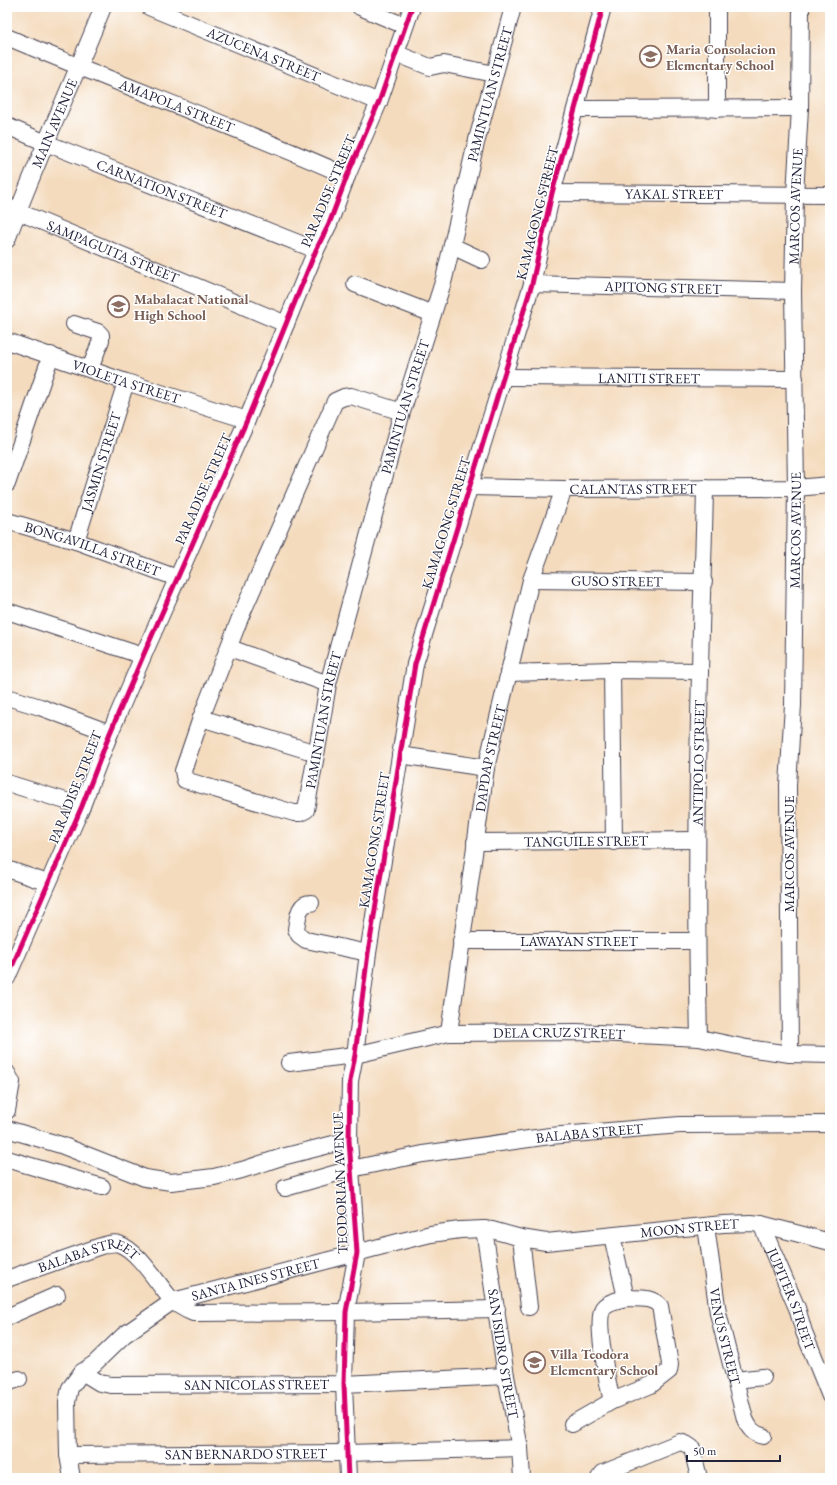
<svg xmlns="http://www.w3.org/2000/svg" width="837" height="1485" viewBox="0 0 837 1485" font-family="'EB Garamond',serif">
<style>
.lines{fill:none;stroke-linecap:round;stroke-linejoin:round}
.minor-casing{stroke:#423e4f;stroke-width:18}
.minor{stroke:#fff;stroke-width:16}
.cycleway-casing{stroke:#fff;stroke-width:8}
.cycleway{stroke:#d6006c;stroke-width:5}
.labels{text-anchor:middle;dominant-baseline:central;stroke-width:3;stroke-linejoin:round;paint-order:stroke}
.education-label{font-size:14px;font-weight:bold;fill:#785e54;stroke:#fff;text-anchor:start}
.street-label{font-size:14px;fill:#22223b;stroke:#fff}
</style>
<rect width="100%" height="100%" fill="#fff"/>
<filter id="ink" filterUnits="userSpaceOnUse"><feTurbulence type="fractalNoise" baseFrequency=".025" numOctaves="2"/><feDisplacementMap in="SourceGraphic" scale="8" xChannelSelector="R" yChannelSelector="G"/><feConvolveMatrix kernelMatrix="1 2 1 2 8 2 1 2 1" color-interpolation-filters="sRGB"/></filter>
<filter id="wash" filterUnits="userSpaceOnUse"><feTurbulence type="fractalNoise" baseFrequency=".012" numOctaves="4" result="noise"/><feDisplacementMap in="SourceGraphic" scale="16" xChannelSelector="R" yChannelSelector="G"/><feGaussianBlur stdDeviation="0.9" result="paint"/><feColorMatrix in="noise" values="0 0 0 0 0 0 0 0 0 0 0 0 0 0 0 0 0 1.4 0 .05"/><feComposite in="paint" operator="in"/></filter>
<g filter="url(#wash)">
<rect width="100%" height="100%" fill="#f4dbbe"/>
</g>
<g filter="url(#ink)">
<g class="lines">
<defs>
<g id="minor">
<path id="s1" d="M149,7L379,102"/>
<path d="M360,7L405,26"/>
<path d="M717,7V109"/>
<path id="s2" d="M7,37C120,85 235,126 347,176"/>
<path d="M395,53L430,67L444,64L495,74"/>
<path d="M576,109L800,108"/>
<path id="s3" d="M7,126L46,143L316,250"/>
<path id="s4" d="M552,193L830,195"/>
<path id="s5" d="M7,207L286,324"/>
<path id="s6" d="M7,240C36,161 72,85 103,7"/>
<path d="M452,246L482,260"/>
<path d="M355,284L433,314"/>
<path id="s7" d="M532,284L793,291"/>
<path d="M74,324L98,332L101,335V340L90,369"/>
<path id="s8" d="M7,341L126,382L247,420"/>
<path id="s9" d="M504,377L795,379"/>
<path id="s10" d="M402,412L351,396L344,397L335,401L240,618L201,718L183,771L185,780L294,813H300L306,810L320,733L328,684L402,412L444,279L475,147L513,7"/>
<path d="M7,484L51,355"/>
<path id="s11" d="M470,487L564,489L796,488L830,485"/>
<path id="s12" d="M7,521L76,541L177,578"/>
<path id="s13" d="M76,541L126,382"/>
<path id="s14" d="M531,580L704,582"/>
<path d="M7,611L143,656"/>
<path d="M230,648L328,684"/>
<path d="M612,670L614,842"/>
<path d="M508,673L612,670L700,671"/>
<path d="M7,697L40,707L110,733"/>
<path d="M201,718L316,753"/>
<path d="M400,755L486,768"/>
<path d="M7,783L82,806"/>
<path id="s15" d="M475,842L697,840"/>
<path d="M7,869L48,883"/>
<path d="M311,903C298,903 298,918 296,929L299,935L306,940L368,953"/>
<path id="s16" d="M461,941H697"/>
<path d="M7,978L82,806L110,733L143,656L247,420L316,250L329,224L347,176L379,102L412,7"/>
<path id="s17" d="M449,1033L486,768L531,580L564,489"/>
<path id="s18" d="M699,1038C696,916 697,794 700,672C701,611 704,549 705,488"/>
<path id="s19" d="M790,1054L788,785L793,705L796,488L793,291L795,195L800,108L801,7"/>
<path id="s20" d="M289,1063L355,1055L449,1033L577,1032L699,1038L747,1048L790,1054L830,1055"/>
<path d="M7,1073L12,1082L7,1111"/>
<path d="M7,1129L61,1145L145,1178L171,1182L214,1177L242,1170L282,1157L349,1140"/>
<path d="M7,1159L102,1187"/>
<path id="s21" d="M285,1188L351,1169L423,1154L550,1136L680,1125L830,1124"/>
<path id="s22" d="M761,1224L797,1308L804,1332L830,1396"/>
<path id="s23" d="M706,1226L718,1313L745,1419C749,1428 753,1434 763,1436"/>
<path id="s24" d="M484,1229L506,1376L520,1448L522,1478"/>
<path d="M521,1238L529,1307"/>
<path id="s25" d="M7,1279L98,1247C105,1245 113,1242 119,1244C139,1251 158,1285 172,1300C178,1306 186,1310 193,1313L346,1312L497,1309"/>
<path d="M7,1317L57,1295"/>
<path id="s26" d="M82,1372L100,1383L111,1385L344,1384L506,1376"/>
<path d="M735,1380L763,1377"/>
<path d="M7,1383L19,1379"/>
<path d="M612,1401C608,1385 595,1321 603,1308C607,1302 619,1300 626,1298L612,1236"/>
<path d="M572,1424L612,1401L651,1385L669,1371L670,1364L660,1306C651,1296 638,1299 626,1298"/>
<path id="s27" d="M68,1455L346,1453L520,1448"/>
<path id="s28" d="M72,1478L68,1455L67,1402L70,1388L82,1372L94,1364L124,1335L173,1301L402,1241L431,1234L460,1230L484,1229L492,1230L521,1238L546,1242L723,1224L751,1223L761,1224L830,1242"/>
<path d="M348,1478L344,1384L346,1312L357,1253L349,1140L350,1081L355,1055L368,953L415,664L532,284L552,193L603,7"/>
<path d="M599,1478L603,1473L680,1442L686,1444L692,1448L699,1478"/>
</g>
</defs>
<!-- minor casing -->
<use href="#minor" class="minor-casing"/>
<!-- minor -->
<use href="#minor" class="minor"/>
<defs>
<path id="cycleway" d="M7,978L82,806L110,733L143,656L247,420L316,250L329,224L347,176L379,102L412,7
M348,1478L344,1384L346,1312L357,1253L349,1140L350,1081L355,1055L368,953L415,664L532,284L552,193L603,7"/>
</defs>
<!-- cycleway casing -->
<use href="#cycleway" class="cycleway-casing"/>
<!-- cycleway -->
<use href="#cycleway" class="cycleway"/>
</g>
</g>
<!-- icons -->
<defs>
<symbol id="school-ring" viewBox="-11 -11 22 22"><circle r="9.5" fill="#fff" stroke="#8d6e63" stroke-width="1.5"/><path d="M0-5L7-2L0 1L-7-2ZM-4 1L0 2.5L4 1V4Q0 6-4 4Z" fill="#8d6e63"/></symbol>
</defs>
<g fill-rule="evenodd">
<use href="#school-ring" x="638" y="44" width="25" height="25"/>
<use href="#school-ring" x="106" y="294" width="25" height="25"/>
<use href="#school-ring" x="522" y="1350" width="25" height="25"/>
</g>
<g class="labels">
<!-- education labels -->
<g class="education-label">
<text x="666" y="49">Maria Consolacion<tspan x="666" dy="16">Elementary School</tspan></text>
<text x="134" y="299">Mabalacat National<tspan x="134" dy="16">High School</tspan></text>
<text x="550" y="1354">Villa Teodora<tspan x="550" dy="16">Elementary School</tspan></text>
</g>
<!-- street labels -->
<g class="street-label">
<text stroke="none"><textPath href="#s1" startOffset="124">AZUCENA STREET</textPath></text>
<text stroke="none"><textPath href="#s10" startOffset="1346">PAMINTUAN STREET</textPath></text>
<text stroke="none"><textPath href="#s2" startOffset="183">AMAPOLA STREET</textPath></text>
<text stroke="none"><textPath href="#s6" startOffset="126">MAIN AVENUE</textPath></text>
<text stroke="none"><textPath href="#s3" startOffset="167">CARNATION STREET</textPath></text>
<text transform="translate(328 191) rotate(-67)">PARADISE STREET</text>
<text stroke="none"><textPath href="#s4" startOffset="122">YAKAL STREET</textPath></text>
<text stroke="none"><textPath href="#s19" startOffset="848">MARCOS AVENUE</textPath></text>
<text transform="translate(537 213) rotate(-76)">KAMAGONG STREET</text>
<text stroke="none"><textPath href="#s5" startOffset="115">SAMPAGUITA STREET</textPath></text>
<text stroke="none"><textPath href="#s7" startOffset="131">APITONG STREET</textPath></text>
<text stroke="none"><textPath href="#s9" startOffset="145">LANITI STREET</textPath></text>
<text stroke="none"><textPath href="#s8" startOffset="126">VIOLETA STREET</textPath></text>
<text stroke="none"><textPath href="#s10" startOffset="1022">PAMINTUAN STREET</textPath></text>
<text stroke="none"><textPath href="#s13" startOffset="83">JASMIN STREET</textPath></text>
<text stroke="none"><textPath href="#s11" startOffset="163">CALANTAS STREET</textPath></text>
<text transform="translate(203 489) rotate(-66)">PARADISE STREET</text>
<text transform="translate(446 523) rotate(-73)">KAMAGONG STREET</text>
<text stroke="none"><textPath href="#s19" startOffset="524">MARCOS AVENUE</textPath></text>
<text stroke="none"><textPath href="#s12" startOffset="90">BONGAVILLA STREET</textPath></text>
<text stroke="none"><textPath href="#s14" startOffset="86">GUSO STREET</textPath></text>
<text stroke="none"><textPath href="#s10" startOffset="698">PAMINTUAN STREET</textPath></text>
<text stroke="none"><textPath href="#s17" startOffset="278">DAPDAP STREET</textPath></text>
<text stroke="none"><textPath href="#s18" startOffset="275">ANTIPOLO STREET</textPath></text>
<text transform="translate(75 787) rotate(-68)">PARADISE STREET</text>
<text transform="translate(374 840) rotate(-81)">KAMAGONG STREET</text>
<text stroke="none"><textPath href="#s15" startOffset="111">TANGUILE STREET</textPath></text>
<text transform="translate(789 854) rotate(-90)">MARCOS AVENUE</text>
<text stroke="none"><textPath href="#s16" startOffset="118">LAWAYAN STREET</textPath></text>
<text stroke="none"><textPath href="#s20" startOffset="273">DELA CRUZ STREET</textPath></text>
<text stroke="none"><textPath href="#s21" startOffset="310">BALABA STREET</textPath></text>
<text transform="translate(340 1183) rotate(-92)">TEODORIAN AVENUE</text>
<text stroke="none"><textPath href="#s28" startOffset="754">MOON STREET</textPath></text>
<text stroke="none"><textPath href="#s25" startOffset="87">BALABA STREET</textPath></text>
<text stroke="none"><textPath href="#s28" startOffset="312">SANTA INES STREET</textPath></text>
<text stroke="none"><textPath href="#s22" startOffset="81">JUPITER STREET</textPath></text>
<text stroke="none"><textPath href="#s23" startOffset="112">VENUS STREET</textPath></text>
<text stroke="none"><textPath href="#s24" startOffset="126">SAN ISIDRO STREET</textPath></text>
<text stroke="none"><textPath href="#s26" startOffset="178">SAN NICOLAS STREET</textPath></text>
<text stroke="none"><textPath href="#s27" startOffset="178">SAN BERNARDO STREET</textPath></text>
</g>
</g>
<!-- margin -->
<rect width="837" height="1485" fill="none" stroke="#fff" stroke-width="24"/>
<!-- scale -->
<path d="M687 1455v6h93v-6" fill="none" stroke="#22223b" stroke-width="2"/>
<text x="693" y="1455" font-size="12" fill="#22223b" stroke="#ffffff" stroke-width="3" paint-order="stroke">50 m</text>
</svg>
